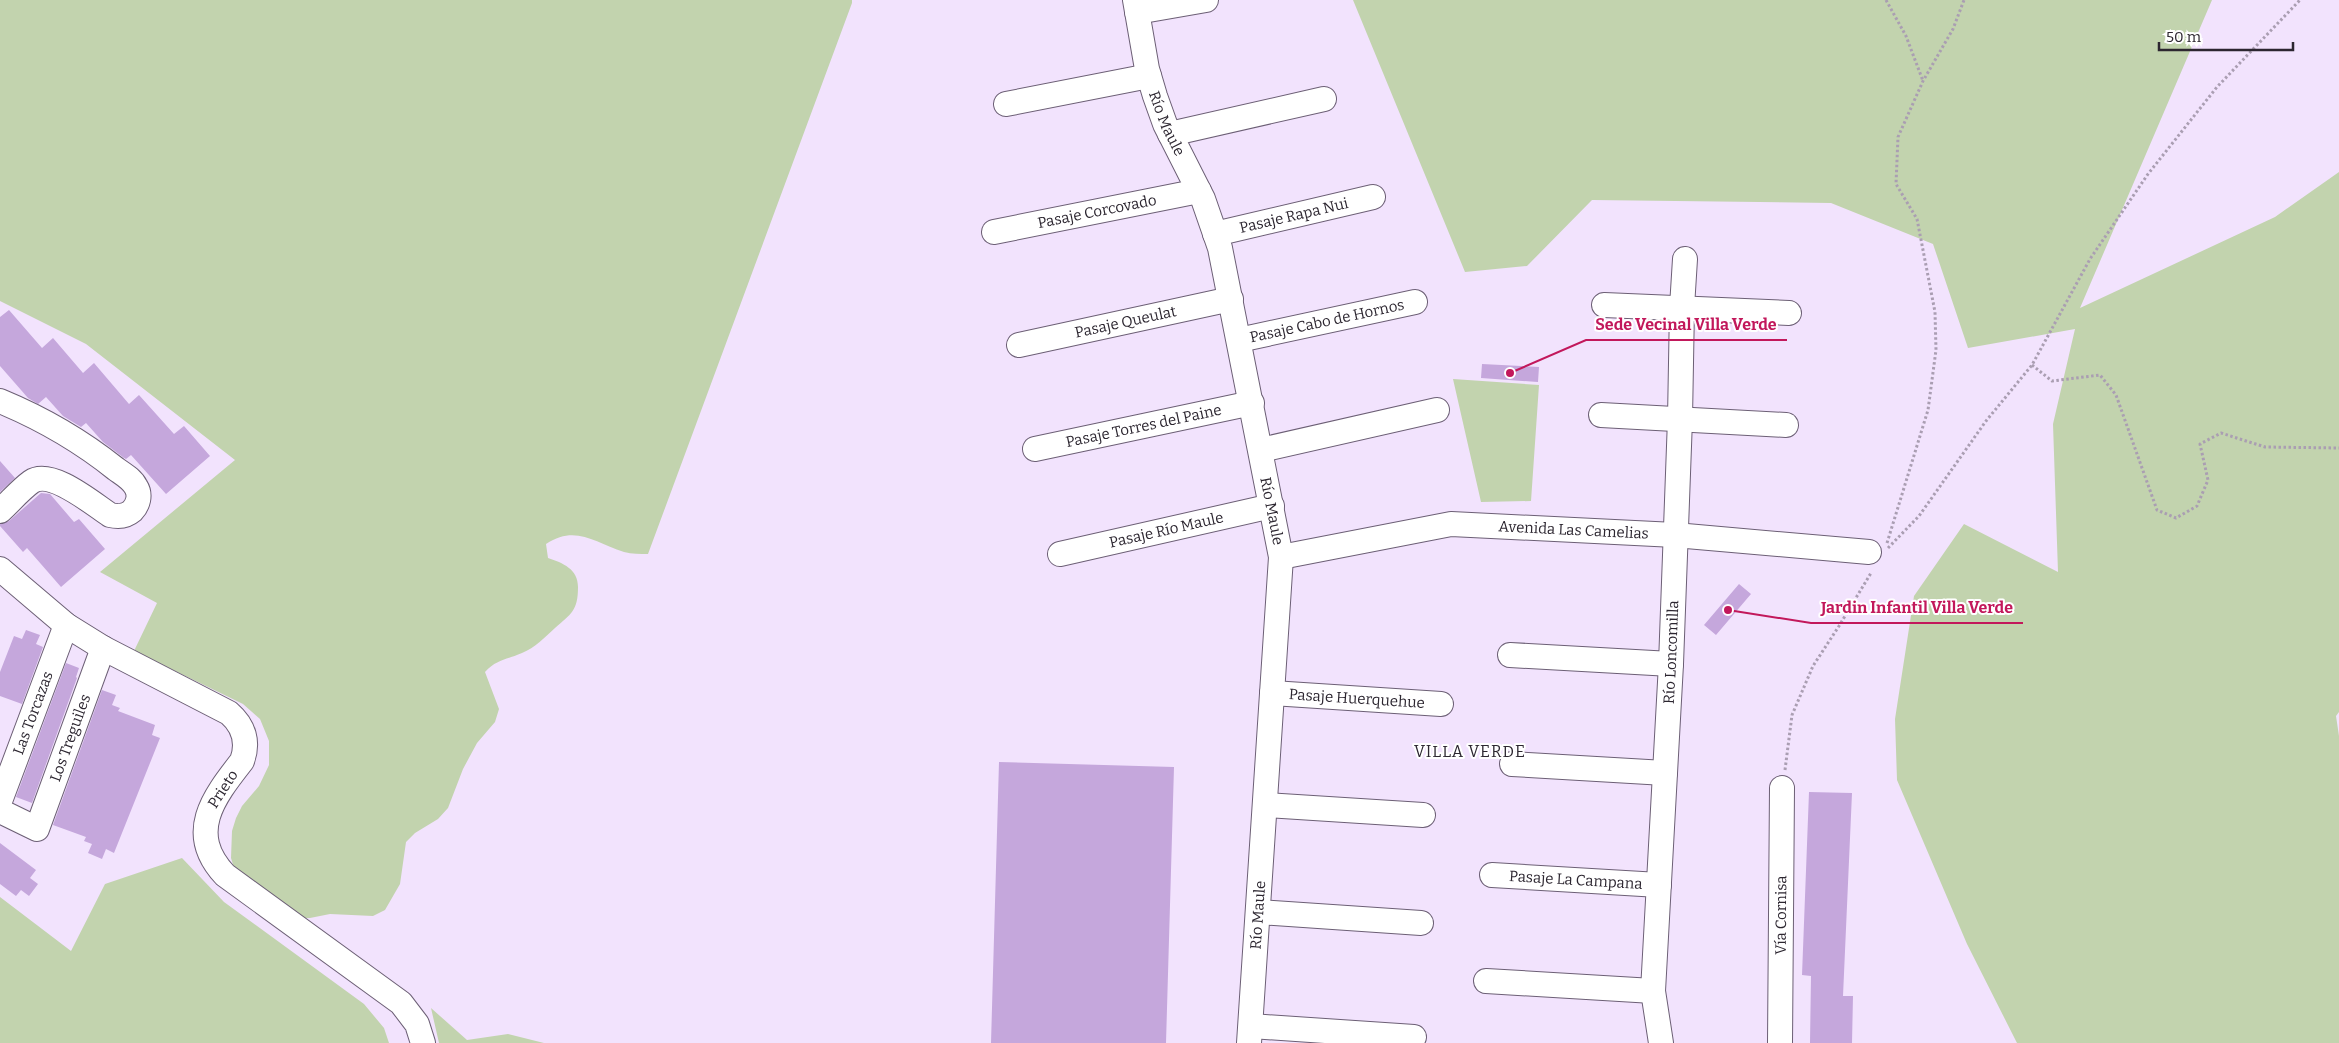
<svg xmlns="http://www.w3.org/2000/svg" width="2339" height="1043" viewBox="0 0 2339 1043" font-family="Bitter,serif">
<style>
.green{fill:#c2d3ae}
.building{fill:#c5a7dc}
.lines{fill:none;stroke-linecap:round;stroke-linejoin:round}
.minor-casing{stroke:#6c5f75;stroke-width:26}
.path{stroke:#aa9eb2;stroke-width:3;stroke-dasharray:2.5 2.5;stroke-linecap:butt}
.minor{stroke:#fff;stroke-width:24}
.labels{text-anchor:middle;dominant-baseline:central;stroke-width:4;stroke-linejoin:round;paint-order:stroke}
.street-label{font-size:15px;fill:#2c2630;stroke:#fff}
.neighbourhood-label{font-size:16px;letter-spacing:1px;fill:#2c2630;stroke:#fff}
.leader{fill:none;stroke:#c2185b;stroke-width:2}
.callout-dot{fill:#c2185b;stroke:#fff;stroke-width:2}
.callout-label{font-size:16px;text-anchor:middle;font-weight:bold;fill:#c2185b;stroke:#fff;stroke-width:4;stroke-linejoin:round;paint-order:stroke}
</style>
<rect width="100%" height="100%" fill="#f2e3fd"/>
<!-- green -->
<path class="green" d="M0,0H852V3L648,554C640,554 632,554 624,552C595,543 576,524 546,544L548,558C563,563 578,569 578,587C578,611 571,614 555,628C545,637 535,648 522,653C506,660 497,659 485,672L499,709L495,722L477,743L463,769L448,808L438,819L415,833L406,842L400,884L385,910L373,916L330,914L310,918H296L235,871L231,858L232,831L236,818L242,806L259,786L269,765V741L260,719L243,704L134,651L157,603L100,572L235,460L86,344L0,301Z
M1353,0H2212L2080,308L2275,217L2339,172V712L2336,716L2339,736V1043H2017L1967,944L1897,780L1895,719L1914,596L1964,524L2058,572L2053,424L2075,329L1968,348L1933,244L1831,203L1592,200L1527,266L1465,272Z
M1453,379L1539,385L1531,501L1481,502Z
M182,858L224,902L364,1004L384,1028L389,1043H0V897L71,951L105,884Z
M431,1008L467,1040L508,1034L544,1043H439Z"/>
<!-- building -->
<path class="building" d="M9,310L42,348L53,338L83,373L94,363L129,404L139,395L174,434L184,426L210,456L166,494L131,455L126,459L124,458L103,442L86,423L81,427L63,416L46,397L38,404L28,398L0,366V317Z
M1482,364L1539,367L1538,382L1481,378Z
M0,461L15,478L0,492Z
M41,493L50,494L74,522L79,519L105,549L61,587L27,548L23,552L0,526V524L9,521Z
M1739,584L1751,594L1716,635L1704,625Z
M26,630L40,635L36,644L43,647L22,704L0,696V672L14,636L22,639Z
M66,663L79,668L76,677L77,678L32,803L16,797Z
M102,690L116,695L112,705L120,708L118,711L155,725L152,735L160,738L114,853L106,849L102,859L88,853L92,844L84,841L86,837L53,825Z
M999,762L1174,767L1166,1043H991Z
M1809,792L1852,793L1843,996H1853L1852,1043H1810L1811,976L1802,975Z
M0,843L36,870L30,878L38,884L29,896L21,890L16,896L0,884Z"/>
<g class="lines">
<defs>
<g id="minor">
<path id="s1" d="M1135,0L1147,69L1155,96L1165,124L1203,199L1220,248L1281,557L1249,1043"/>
<path d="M1137,12L1206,0"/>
<path d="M1006,104L1149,76"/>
<path d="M1170,134L1324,99"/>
<path id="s2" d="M994,232L1199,191"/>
<path id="s3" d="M1215,234L1373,197"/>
<path d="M1604,305L1789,313"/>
<path id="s4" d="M1239,340L1415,302"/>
<path id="s5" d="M1019,345L1231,299"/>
<path d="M0,401C41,418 81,441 116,469C123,474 132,479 136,487C141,495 138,505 132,511C125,517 118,517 110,515C93,504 51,468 31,482C20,490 10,502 0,511"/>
<path d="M1601,415L1786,425"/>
<path id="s6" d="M1035,449L1252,403"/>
<path d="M1261,450L1437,410"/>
<path id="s7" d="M1060,554L1272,506"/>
<path id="s8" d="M1281,557L1451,524L1675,535L1869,552"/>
<path d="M0,569L66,625L103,648L229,713C244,726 249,742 242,761C213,798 186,833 225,875L401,1003L417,1024L423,1043"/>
<path d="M1510,655L1671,664"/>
<path id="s9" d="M1272,693L1441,704"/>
<path d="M1512,764L1665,773"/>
<path id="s10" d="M0,801L66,625"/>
<path d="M1265,805L1423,815"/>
<path id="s11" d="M0,811L37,829L103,648"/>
<path id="s12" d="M1492,875L1659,885"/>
<path d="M1258,912L1421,923"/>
<path d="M1486,981L1653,991"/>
<path d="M1251,1026L1414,1037"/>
<path id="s13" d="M1661,1043L1653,991L1671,664L1680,419L1682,307L1685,259"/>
<path id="s14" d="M1780,1043L1782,788"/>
</g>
</defs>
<!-- minor casing -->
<use href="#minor" class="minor-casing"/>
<!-- path -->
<path class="path" d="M1886,0L1906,36L1923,81
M2032,365L2052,381L2100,375L2116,395L2157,510L2176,518L2197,506L2208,480L2200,444L2221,433L2265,447L2339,448
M1887,543L1928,410L1936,350L1935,312L1917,219L1896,184L1898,137L1923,81L1953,29L1964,0
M1888,548L1919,516L1986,421L2032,365L2090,259L2148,174L2217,87L2300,0
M1785,770L1792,715L1813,666L1839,626L1871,573"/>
<!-- minor -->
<use href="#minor" class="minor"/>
</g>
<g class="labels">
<!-- street labels -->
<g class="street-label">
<text stroke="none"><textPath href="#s1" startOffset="128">Río Maule</textPath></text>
<text stroke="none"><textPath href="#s2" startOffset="105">Pasaje Corcovado</textPath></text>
<text stroke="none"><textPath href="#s3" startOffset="81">Pasaje Rapa Nui</textPath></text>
<text stroke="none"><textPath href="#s4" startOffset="90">Pasaje Cabo de Hornos</textPath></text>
<text stroke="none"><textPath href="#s5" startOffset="109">Pasaje Queulat</textPath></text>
<text stroke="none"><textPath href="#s6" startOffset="111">Pasaje Torres del Paine</textPath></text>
<text stroke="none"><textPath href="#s1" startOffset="532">Río Maule</textPath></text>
<text stroke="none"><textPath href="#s7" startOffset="109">Pasaje Río Maule</textPath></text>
<text stroke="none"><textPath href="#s8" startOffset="296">Avenida Las Camelias</textPath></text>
<text stroke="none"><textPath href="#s13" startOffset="392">Río Loncomilla</textPath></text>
<text stroke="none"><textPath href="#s9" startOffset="85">Pasaje Huerquehue</textPath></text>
<text stroke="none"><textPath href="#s10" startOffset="94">Las Torcazas</textPath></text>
<text stroke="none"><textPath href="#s11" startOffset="138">Los Treguiles</textPath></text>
<text transform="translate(223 789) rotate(-57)">Prieto</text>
<text stroke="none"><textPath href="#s12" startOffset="84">Pasaje La Campana</textPath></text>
<text transform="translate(1258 915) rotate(-86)">Río Maule</text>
<text stroke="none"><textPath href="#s14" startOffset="128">Vía Cornisa</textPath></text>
</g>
<!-- neighbourhood labels -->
<g class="neighbourhood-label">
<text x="1470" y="751">VILLA VERDE</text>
</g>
</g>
<!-- callouts -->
<path class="leader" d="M1510 373L1586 340H1787M1728 610L1811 623H2023"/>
<g class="callout-dot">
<circle cx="1510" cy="373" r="5"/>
<circle cx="1728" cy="610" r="5"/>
</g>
<g class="callout-label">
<text x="1686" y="330">Sede Vecinal Villa Verde</text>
<text x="1917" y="613">Jardin Infantil Villa Verde</text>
</g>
<!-- scale -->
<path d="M2159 42v8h134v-8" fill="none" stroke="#2c2630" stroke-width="2.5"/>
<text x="2166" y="42" font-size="15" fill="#2c2630" stroke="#ffffff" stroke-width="4" paint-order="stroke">50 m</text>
</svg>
